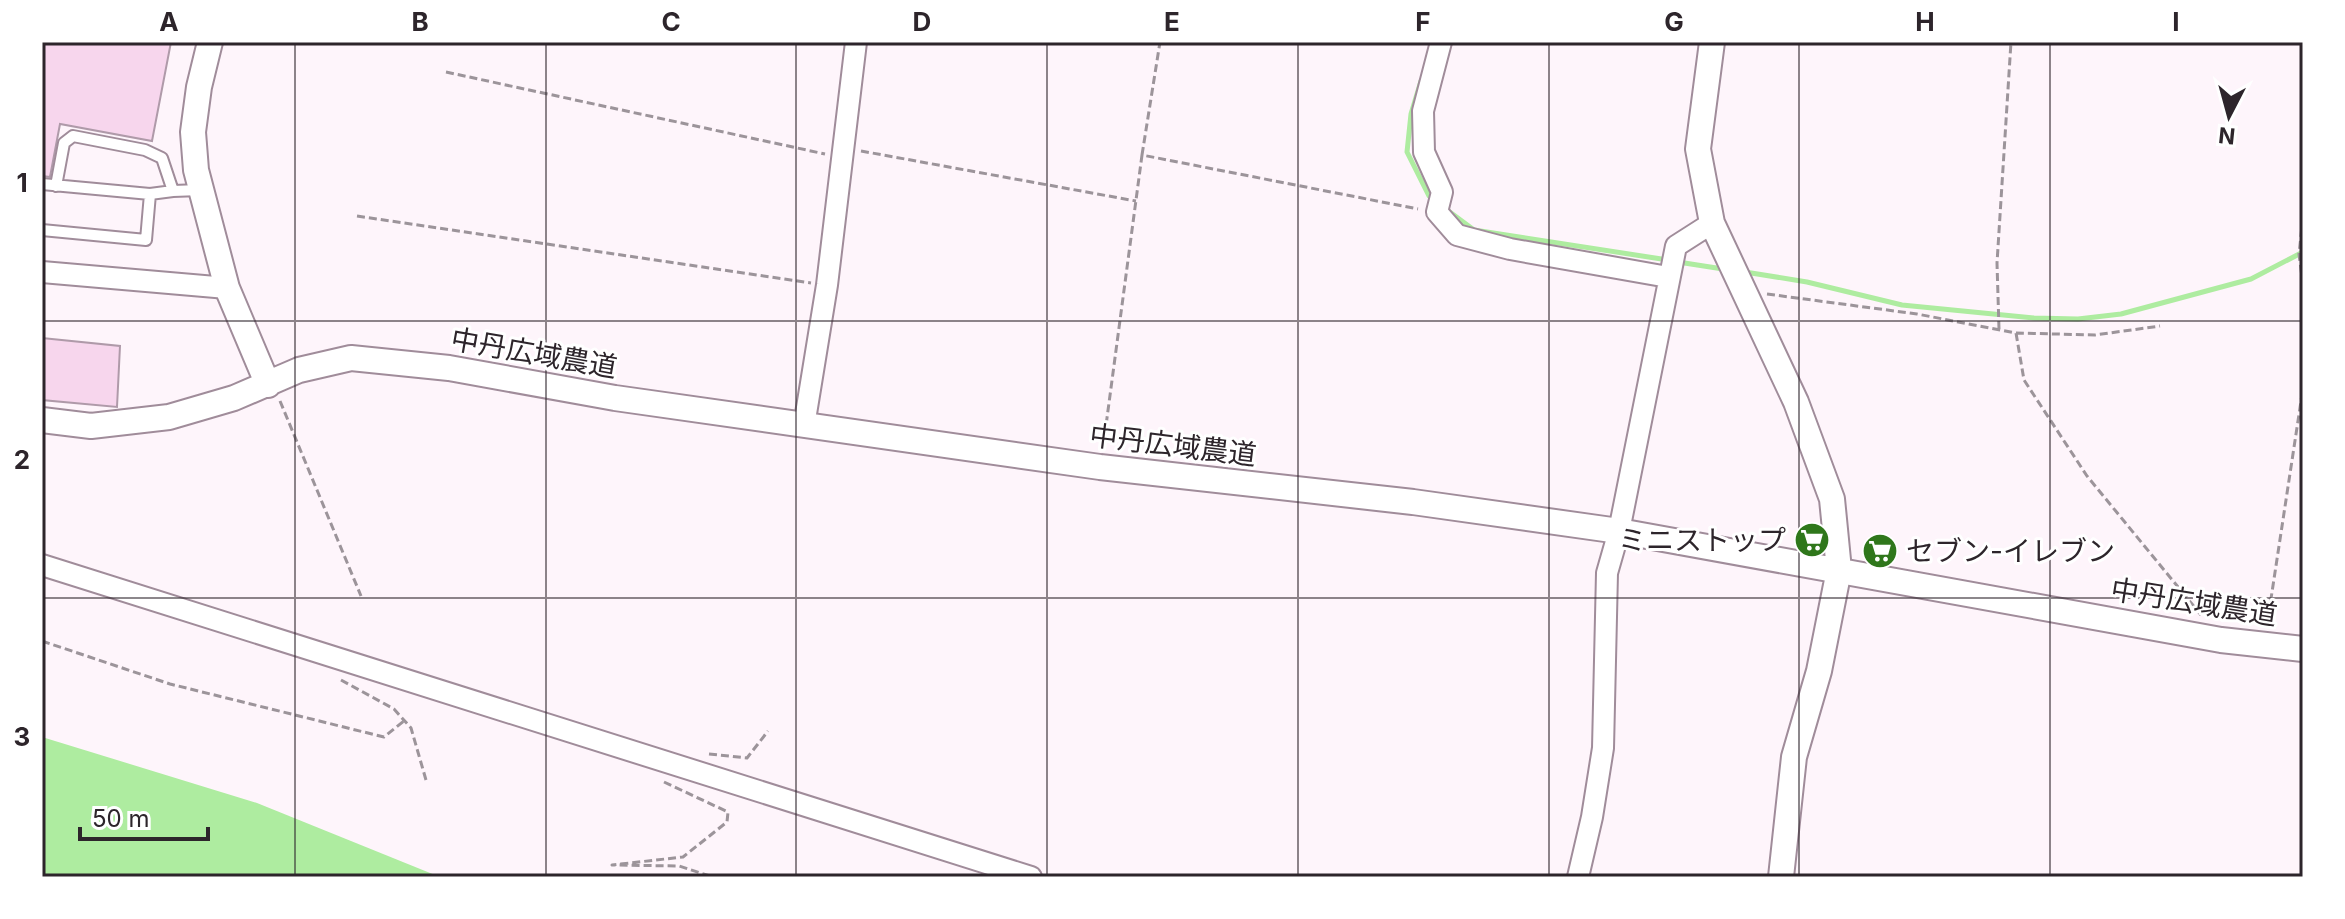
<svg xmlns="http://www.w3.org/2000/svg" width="2345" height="919" viewBox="0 0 2345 919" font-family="Inter,'Noto Sans JP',sans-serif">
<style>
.water{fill:#aeeca0}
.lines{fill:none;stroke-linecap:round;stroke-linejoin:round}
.stream{stroke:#aeeca0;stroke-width:5}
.building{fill:#f7d6ed;stroke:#af9aa9;stroke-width:2}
.service-casing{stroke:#a08c9a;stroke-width:14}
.minor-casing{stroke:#a08c9a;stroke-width:24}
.tertiary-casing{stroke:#a08c9a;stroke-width:28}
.path{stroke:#9c949a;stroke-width:3;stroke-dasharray:8 4;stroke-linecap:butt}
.service{stroke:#fff;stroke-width:10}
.minor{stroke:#fff;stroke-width:20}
.tertiary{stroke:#fff;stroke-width:24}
.grid{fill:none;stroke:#2d252b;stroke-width:2;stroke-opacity:0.55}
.labels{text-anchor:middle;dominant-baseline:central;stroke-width:6;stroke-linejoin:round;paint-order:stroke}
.street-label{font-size:28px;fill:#2d252b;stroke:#fff}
.poi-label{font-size:28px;fill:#2d252b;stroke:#fff;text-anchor:end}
.neatline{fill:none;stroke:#2d252b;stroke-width:3}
.grid-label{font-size:26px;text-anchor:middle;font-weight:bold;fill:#2d252b}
</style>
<rect width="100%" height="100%" fill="#fef5fb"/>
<!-- water -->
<path class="water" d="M42,737L257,803L440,877H42Z"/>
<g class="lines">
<!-- stream -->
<path class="stream" d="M1421,81L1411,114L1407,152L1429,196L1436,201
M1447,210L1474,230L1668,260
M1678,262L1723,269
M1745,272L1807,282L1902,305L2034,318L2078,319L2121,314L2251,279L2303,252"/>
</g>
<!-- building -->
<path class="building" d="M42,42H171L152,141L60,124L50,177L42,176Z
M42,338L120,346L117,407L42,400Z"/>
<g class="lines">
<defs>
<path id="service" d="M42,184L150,194L173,191
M56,186L64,143L73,136L145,150L162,158L173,191L200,190
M42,230L146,240L150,194"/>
<path id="minor" d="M1441,42L1423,111L1424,152L1442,192L1437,212L1457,235L1510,249L1668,277
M42,272L227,288
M804,426L827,285L856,42
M42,565L1031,877
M1578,877L1592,817L1603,748L1607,573L1619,531L1676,246L1712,223"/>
<path id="tertiary" d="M210,42L199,87L193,132L196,170L227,288L268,385
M1712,42L1698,149L1712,223L1796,402L1832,499L1839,570L1819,671L1794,757L1781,877
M42,420L91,426L169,417L234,398L299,370L351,358L449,368L615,398L1100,467L1413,502L1619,531L2221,640L2303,649"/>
</defs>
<!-- service casing -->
<use href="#service" class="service-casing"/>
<!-- minor casing -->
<use href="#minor" class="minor-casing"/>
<!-- tertiary casing -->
<use href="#tertiary" class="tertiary-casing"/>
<!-- path -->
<path class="path" d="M446,72L825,154
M861,151L1136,201
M1142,155L1160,42
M357,216L811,283
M2303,217L2299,254L2303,285
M1767,294L1917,314L2016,333L2095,335L2160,326
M1999,329L1997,263L2011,42
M2016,333L2024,380L2087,476L2201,615
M280,401L361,596
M1103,448L1142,155L1418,209
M2267,625L2303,388
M42,641L170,684L384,737L404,721
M341,680L394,709L411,728L426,780
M709,754L747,758L768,731
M664,782L728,812L727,822L683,857L612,865L679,866L713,877"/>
<!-- service -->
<use href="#service" class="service"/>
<!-- minor -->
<use href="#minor" class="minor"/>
<!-- tertiary -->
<use href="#tertiary" class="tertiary"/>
</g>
<!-- grid -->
<path class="grid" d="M295,42V877M546,42V877M796,42V877M1047,42V877M1298,42V877M1549,42V877M1799,42V877M2050,42V877M42,321H2303M42,598H2303"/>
<!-- icons -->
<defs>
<symbol id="supermarket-disc" viewBox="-11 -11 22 22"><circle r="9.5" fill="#2f771b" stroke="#fff"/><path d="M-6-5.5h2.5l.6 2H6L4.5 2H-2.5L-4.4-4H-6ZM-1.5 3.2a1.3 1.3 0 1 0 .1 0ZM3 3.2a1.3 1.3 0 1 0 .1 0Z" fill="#fff"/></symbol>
</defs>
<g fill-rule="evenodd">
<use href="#supermarket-disc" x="1792" y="520" width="40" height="40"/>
<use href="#supermarket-disc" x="1860" y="531" width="40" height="40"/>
</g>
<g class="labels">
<!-- street labels -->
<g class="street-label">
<text transform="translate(534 353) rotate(10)">中丹広域農道</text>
<text transform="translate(1173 445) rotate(7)">中丹広域農道</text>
<text transform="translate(2194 602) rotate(9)">中丹広域農道</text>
</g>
<!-- poi labels -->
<g class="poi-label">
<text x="1786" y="540">ミニストップ</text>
<text x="1906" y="551" text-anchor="start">セブン-イレブン</text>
</g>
</g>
<!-- border -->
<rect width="2345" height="919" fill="none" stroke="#ffffff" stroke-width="88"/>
<!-- north arrow -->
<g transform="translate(2229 116) rotate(186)" stroke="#ffffff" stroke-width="6" paint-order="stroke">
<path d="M0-6L14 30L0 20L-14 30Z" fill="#2d252b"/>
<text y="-12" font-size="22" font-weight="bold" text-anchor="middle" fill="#2d252b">N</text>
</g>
<!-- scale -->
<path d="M80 827v12h128v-12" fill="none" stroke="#2d252b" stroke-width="4"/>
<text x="92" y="827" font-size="24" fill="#2d252b" stroke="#ffffff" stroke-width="6" paint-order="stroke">50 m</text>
<rect x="44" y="44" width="2257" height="831" class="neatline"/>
<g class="grid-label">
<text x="169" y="31">A</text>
<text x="420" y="31">B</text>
<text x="671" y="31">C</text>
<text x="922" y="31">D</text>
<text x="1172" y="31">E</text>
<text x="1423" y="31">F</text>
<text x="1674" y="31">G</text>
<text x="1925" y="31">H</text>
<text x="2176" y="31">I</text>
<text x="22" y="192">1</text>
<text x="22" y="469">2</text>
<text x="22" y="746">3</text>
</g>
</svg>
